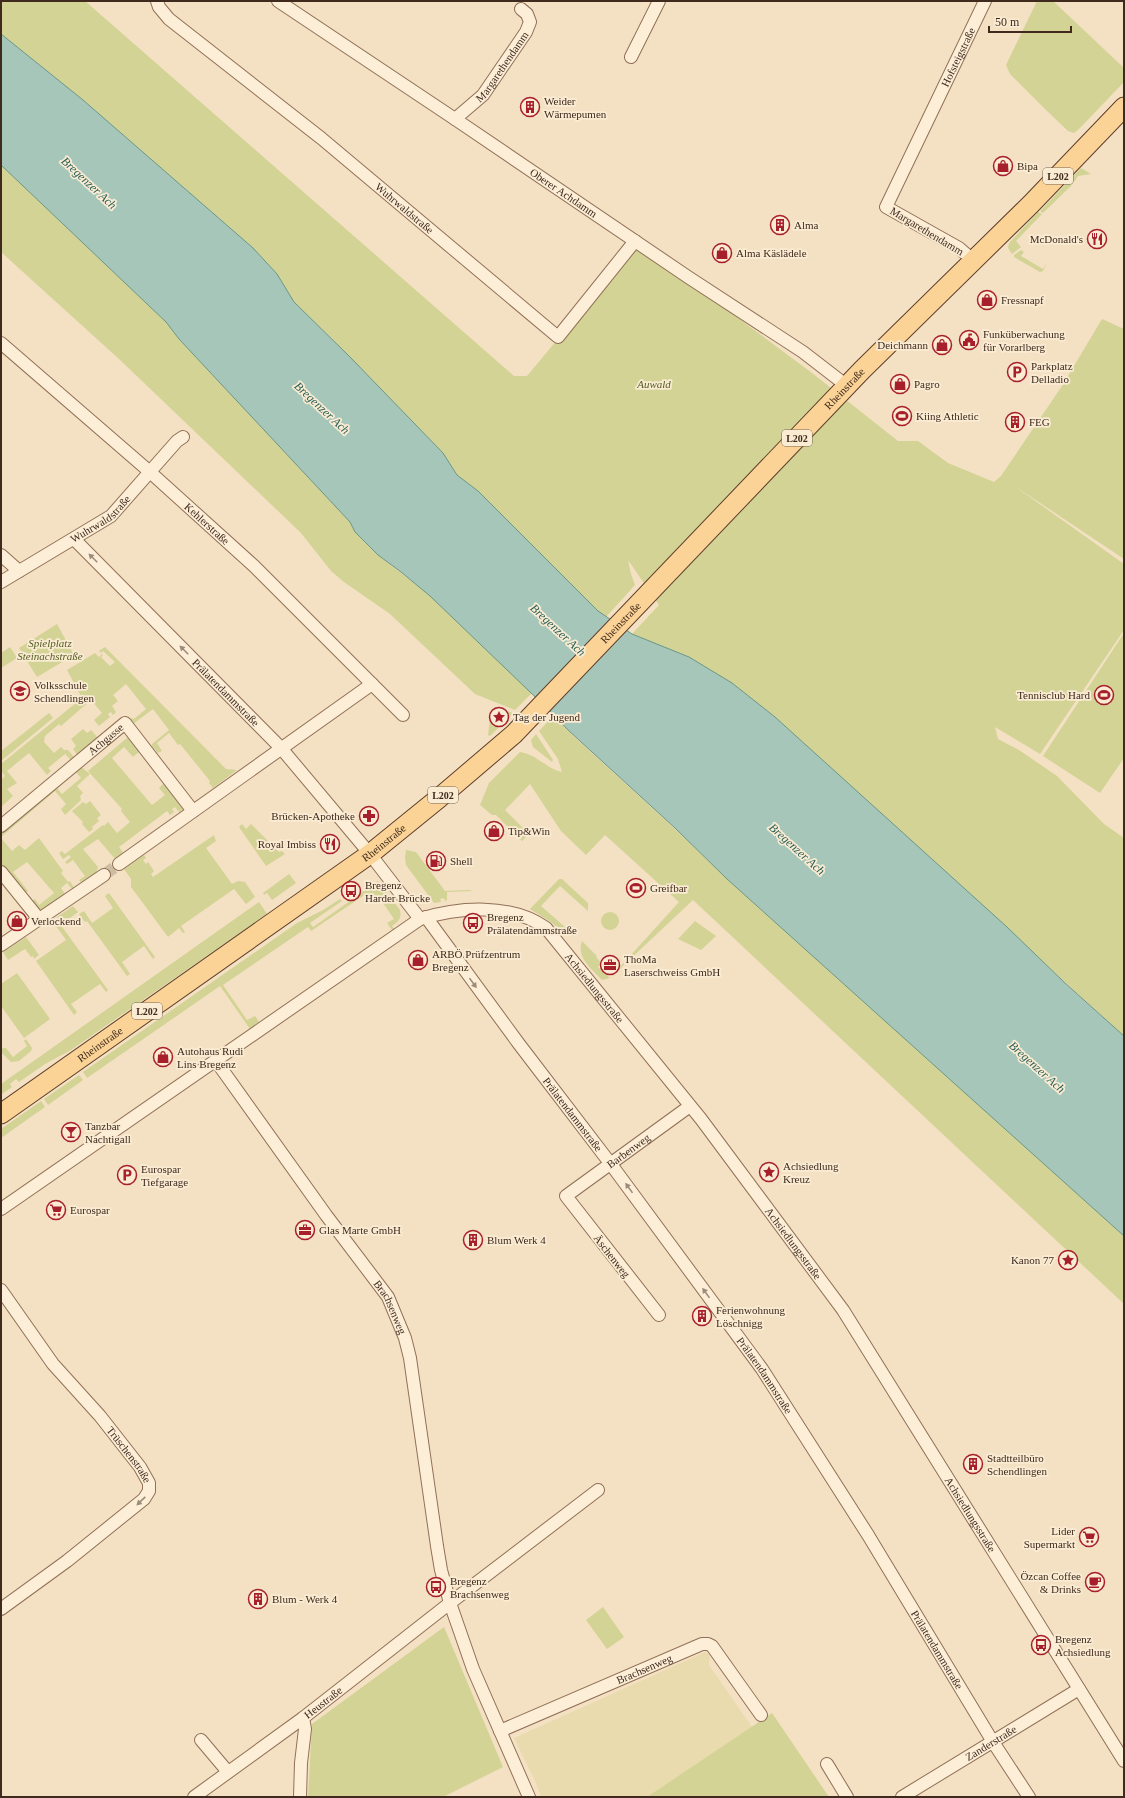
<svg xmlns="http://www.w3.org/2000/svg" width="1125" height="1798" viewBox="0 0 1125 1798" font-family="'Times New Roman',serif">
<style>
.farmland{fill:#eadbaf}
.green{fill:#d2d395}
.water{fill:#a5c6b9;stroke:#6a9687}
.lines{fill:none;stroke-linecap:round;stroke-linejoin:round}
.minor-tunnel{stroke:#d0bca2;stroke-width:12;stroke-dasharray:12 6;stroke-linecap:butt}
.minor-casing{stroke:#917057;stroke-width:14}
.primary-casing{stroke:#5e3e2b;stroke-width:21}
.minor{stroke:#fdeed7;stroke-width:12}
.primary{stroke:#fbd396;stroke-width:19}
.oneway{fill:#9e8c7a}
.labels{text-anchor:middle;dominant-baseline:central;stroke-width:3.5;stroke-linejoin:round;paint-order:stroke}
.shield{fill:#faebd3;stroke:#776454;stroke-width:1}
.shield-label{font-size:10px;font-weight:bold;fill:#3f2a1d}
.street-label{font-size:11px;fill:#3f2a1d;stroke:#faebd3}
.poi-label{font-size:11px;fill:#3f2a1d;stroke:#faebd3;text-anchor:start}
.park-label{font-size:11px;font-style:italic;fill:#545e21;stroke:#faebd3}
.water-label{font-size:12px;font-style:italic;fill:#2a6058;stroke:#faebd3}
</style>
<rect width="100%" height="100%" fill="#f4e1c3"/>
<!-- farmland -->
<path class="farmland" d="M705,1652L710,1654L709,1665L752,1727L647,1797H541L535,1781L514,1738Z"/>
<!-- green -->
<path class="green" d="M1,1H85L514,376H527L636,245L668,266L812,373L898,441H918L948,463L994,482L1001,476L1062,386L1102,319L1124,329V559L1013,485L1124,564V630L1040,754L995,727L998,739L1019,750L1057,776L1104,824L1124,838V1036L775,717L732,683L689,657L632,634L659,605L628,560L631,574L635,585L606,617L598,611L478,491L457,475L443,453L350,357L294,302L277,274L253,248L83,100L1,34Z
M1037,1H1053L1124,68V82L1079,129L1074,133L1068,131L1044,108L1010,74L1006,65Z
M1,165L166,322L179,339L350,522C362,549 407,575 430,596C465,627 498,661 532,693L515,710L475,694L390,614L344,582L331,571L301,533L119,359L1,252Z
M1081,168L1091,174L1078,176L1071,186L1043,213L1040,211Z
M1038,212L1042,214L1016,241L1021,247L1012,254L1008,248L1009,243Z
M1021,250L1024,252L1021,256L1043,269L1047,262L1043,271L1040,272L1014,257V255Z
M57,624L74,655L37,677L19,648Z
M1124,633V758L1100,793L1043,756Z
M10,647L17,658L1,668V653Z
M105,647L226,769L237,770L213,788L209,783L210,781L180,744L178,745L169,733L157,743L162,751L158,753L152,746V744L169,730L153,709L133,724L129,719L132,718L134,719L146,709L126,684L113,695L118,701L112,706L116,712L113,715L111,712L108,714L110,717L99,726L94,720L102,713L91,700L61,726L59,724L45,736L44,742L54,753L61,747L64,750H68L75,758L72,761L65,754L48,768L51,771L47,775L29,753L7,771L17,783L7,789L13,796L1,807V780L5,776L1,771V764L82,698L67,670L95,653L99,657L102,654L103,655L101,657L110,666L115,662L103,651L101,653L99,651Z
M497,707L513,713L490,736L488,735L491,711L493,708Z
M49,713L53,718L1,761V751Z
M554,715L568,731L675,829L727,879L1124,1236V1304L693,900L610,978L602,980C592,969 576,958 582,941L597,956L596,957L601,963L598,967L610,978L679,902L605,835L586,855L561,831L530,784L505,810L529,834L522,841L496,815H492L480,805L489,783L520,752C536,754 547,769 562,772L558,759L539,731Z
M83,729L87,733L91,730L98,738L78,756L73,749L76,746L71,739Z
M536,734L553,760L552,762L533,747L531,740Z
M128,737L140,751L133,757L124,747L112,758L152,805L165,795L159,788L164,783L184,809L179,812L175,807L172,809L174,812L170,815L167,811L119,847L124,854L116,860L98,839L83,849L98,867L96,873L81,882L79,880L85,876L73,860L67,864L65,862L71,857L69,855L63,859L59,853L62,851L65,854L103,825L104,826L108,822L117,833L130,822L121,811L122,809L88,771Z
M79,765L90,774L77,786L83,793L80,796L81,800L65,815L61,809L66,804L55,791L1,837V833L56,787L62,794L81,778L74,770Z
M90,801L101,815L97,818L99,821L92,827L93,829L89,832L82,824L83,822L72,811L83,802L86,804Z
M242,824L246,829L251,824L279,852L282,851L285,854L266,866L239,827Z
M214,835L216,841L206,848L232,884L238,881L245,882L255,897L246,904L234,889L181,926L185,932L183,933L179,928L168,937L131,887V879L124,869L144,855L146,858L143,860L146,864L148,862L154,871L151,874L153,877Z
M1,838L12,851L19,845L25,850L39,838L63,871L61,873L68,882L70,881L74,888L72,889L67,883L61,888L65,894L40,912L31,902L35,899L39,905L54,893L27,862L13,872L28,891L24,894L1,866Z
M406,850L416,852L445,891L469,890L473,891L447,892V900L445,901L444,898L440,899L441,902L434,903L406,865L405,857Z
M289,874L296,883L272,900L267,893L264,895L263,893Z
M559,879H562L588,903V911L560,886L541,906L573,934L563,933L551,922L530,909Z
M378,881L400,910C402,918 398,922 392,926L395,930L380,940L392,930L387,923L394,919L379,897L372,901L366,894L311,931L308,927L223,985L247,1020L255,1016L259,1022L272,1013L250,1029L220,986L87,1078L83,1072L297,923L323,910L340,899L342,901L310,923L313,927Z
M109,893L155,957L153,959L144,946L122,962L130,974L127,976L87,921L85,922L79,914L84,911L92,923L113,908L105,896Z
M259,902L267,914L71,1050L45,1064L19,1082L16,1079L10,1084L12,1087L2,1094L1,1084Z
M73,906L78,912L62,924L57,917Z
M601 921a9 9 0 1 1 18 0a9 9 0 1 1-18 0Z
M695,921L716,936L701,950L678,939Z
M60,924L108,990L106,992L100,984L71,1004L77,1012L74,1015L36,961L66,940L56,926Z
M26,937L39,955L34,959L33,956L31,957L25,949L8,960L3,952Z
M17,973L50,1019L24,1038L1,1006V984Z
M26,1039L32,1048L31,1051L19,1061L11,1062L1,1052V1048H6L13,1057L27,1046L24,1041Z
M79,1075L83,1080L48,1105L44,1099Z
M41,1101L45,1107L1,1138V1129Z
M603,1607L624,1637L607,1649L586,1620Z
M444,1627L503,1767L443,1797H308L312,1724Z
M772,1713L829,1797H647Z"/>
<!-- water -->
<path class="water" d="M1,34L83,100L253,248L277,274L294,302L350,357L443,453L457,475L478,491L598,611L632,634L689,657L732,683L775,717L1007,927L1065,983L1124,1036V1236L727,879L675,828L568,730L554,715L430,596L401,572L378,555L355,532L350,522L179,339L166,322L1,165Z"/>
<g class="lines">
<!-- minor-tunnel -->
<path class="minor-tunnel" d="M104,875L119,864"/>
<defs>
<g id="minor">
<path id="s1" d="M157,1L159,7L169,19L321,138L558,337L635,241"/>
<path id="s2" d="M278,1L455,119L688,277L803,352L847,386"/>
<path d="M631,57L659,1"/>
<path id="s3" d="M455,119L483,95L526,32L530,22L527,14L521,9"/>
<path id="s4" d="M974,261L959,248L886,207L985,1"/>
<path id="s5" d="M1,343L150,472L254,566L403,715"/>
<path id="s6" d="M74,539L281,748L370,854L420,919"/>
<path d="M1,555L19,571"/>
<path id="s7" d="M1,582L111,516L177,441L183,437"/>
<path id="s8" d="M1,826L125,723L193,811"/>
<path d="M119,864L372,684"/>
<path d="M1,872L39,919"/>
<path id="s9" d="M426,917L519,1044L610,1163L762,1369L868,1535L993,1742L1029,1797"/>
<path d="M1,945L104,875"/>
<path id="s10" d="M216,1061L326,1215L388,1297L405,1338L410,1358L437,1546L441,1570L450,1603L473,1669L529,1797"/>
<path id="s11" d="M1,1209L420,919C459,907 511,903 546,928L701,1119L843,1310L1124,1761"/>
<path id="s12" d="M1,1290L53,1364L100,1416L140,1467L149,1483V1491L144,1499L67,1561L1,1609"/>
<path id="s13" d="M659,1315L566,1196L690,1106"/>
<path id="s14" d="M500,1731L702,1644H708L712,1646L761,1715"/>
<path d="M201,1740L228,1772"/>
<path d="M827,1764L847,1797"/>
<path id="s15" d="M194,1797L303,1718L450,1603L598,1490"/>
<path d="M300,1797L301,1763L305,1729L303,1718"/>
<path id="s16" d="M902,1797L1079,1689"/>
</g>
<g id="primary">
<path id="s17" d="M1,1114L370,854L439,798L514,734L862,370L1031,204L1124,107"/>
</g>
</defs>
<!-- minor casing -->
<use href="#minor" class="minor-casing"/>
<!-- primary casing -->
<use href="#primary" class="primary-casing"/>
<!-- minor -->
<use href="#minor" class="minor"/>
<!-- primary -->
<use href="#primary" class="primary"/>
</g>
<!-- one-way arrows -->
<defs><path id="oneway-solid" d="M-6-.8H1V-3.2L6.5 0L1 3.2V.8H-6Z"/></defs>
<g class="oneway">
<use href="#oneway-solid" transform="translate(93 558) rotate(-135)"/>
<use href="#oneway-solid" transform="translate(184 650) rotate(-135)"/>
<use href="#oneway-solid" transform="translate(473 983) rotate(54)"/>
<use href="#oneway-solid" transform="translate(629 1188) rotate(-126)"/>
<use href="#oneway-solid" transform="translate(706 1293) rotate(-126)"/>
<use href="#oneway-solid" transform="translate(141 1501) rotate(136)"/>
</g>
<!-- icons -->
<defs>
<symbol id="building-ring" viewBox="-11 -11 22 22"><circle r="9.5" fill="#faebd3" stroke="#a81f2c" stroke-width="1.5"/><path d="M-4-6H4V6H1V3H-1V6H-4ZM-2.5-4.3h1.7v1.8h-1.7ZM.8-4.3h1.7v1.8H.8ZM-2.5-1h1.7V.8h-1.7ZM.8-1h1.7V.8H.8Z" fill="#a81f2c"/></symbol>
<symbol id="shop-ring" viewBox="-11 -11 22 22"><circle r="9.5" fill="#faebd3" stroke="#a81f2c" stroke-width="1.5"/><path d="M-5-2.5h2.3a2.7 3.5 0 0 1 5.4 0H5L5.5 6h-11ZM-1.5-2.5h3a1.5 2.3 0 0 0-3 0Z" fill="#a81f2c"/></symbol>
<symbol id="restaurant-ring" viewBox="-11 -11 22 22"><circle r="9.5" fill="#faebd3" stroke="#a81f2c" stroke-width="1.5"/><path d="M-5-6h1v4h1v-4h1v4h1v-4h1v5L-1.5 .5V6h-2V.5L-5-1ZM5-6V6H3V1.5H1.5Q1.5-4 5-6Z" fill="#a81f2c"/></symbol>
<symbol id="civic-ring" viewBox="-11 -11 22 22"><circle r="9.5" fill="#faebd3" stroke="#a81f2c" stroke-width="1.5"/><path d="M-.6-6.5H3V-4.5H.6V-3L4-1V1h2V6H-6V1h2V-1L-.6-3ZM-1.2 2.5V6h2.4V2.5Z" fill="#a81f2c"/></symbol>
<symbol id="parking-ring" viewBox="-11 -11 22 22"><circle r="9.5" fill="#faebd3" stroke="#a81f2c" stroke-width="1.5"/><path d="M-3.5-5.5H1a3.5 3.5 0 0 1 0 7H-1V5.5H-3.5ZM-1-3.4V-.6H.8a1.4 1.4 0 0 0 0-2.8Z" fill="#a81f2c"/></symbol>
<symbol id="stadium-ring" viewBox="-11 -11 22 22"><circle r="9.5" fill="#faebd3" stroke="#a81f2c" stroke-width="1.5"/><path d="M0-5a6.5 5 0 1 0 0 10a6.5 5 0 1 0 0-10ZM-3.5-1.8h7v3.6h-7Z" fill="#a81f2c"/></symbol>
<symbol id="school-ring" viewBox="-11 -11 22 22"><circle r="9.5" fill="#faebd3" stroke="#a81f2c" stroke-width="1.5"/><path d="M0-5L7-2L0 1L-7-2ZM-4 1L0 2.5L4 1V4Q0 6-4 4Z" fill="#a81f2c"/></symbol>
<symbol id="sight-ring" viewBox="-11 -11 22 22"><circle r="9.5" fill="#faebd3" stroke="#a81f2c" stroke-width="1.5"/><path d="M0-6L1.8-2.2L6-1.7L2.9 1.2L3.7 5.4L0 3.3L-3.7 5.4L-2.9 1.2L-6-1.7L-1.8-2.2Z" fill="#a81f2c"/></symbol>
<symbol id="pharmacy-ring" viewBox="-11 -11 22 22"><circle r="9.5" fill="#faebd3" stroke="#a81f2c" stroke-width="1.5"/><path d="M-2-6h4v4h4v4h-4v4h-4v-4h-4v-4h4Z" fill="#a81f2c"/></symbol>
<symbol id="fuel-ring" viewBox="-11 -11 22 22"><circle r="9.5" fill="#faebd3" stroke="#a81f2c" stroke-width="1.5"/><path d="M-5.5-6h7V0h2V4h1.3V-2.5L3-4.5l.8-.8L6-3V5H2.5V1h-1V6h-7ZM-4.2-4.7v3.2H.2V-4.7Z" fill="#a81f2c"/></symbol>
<symbol id="bus-ring" viewBox="-11 -11 22 22"><circle r="9.5" fill="#faebd3" stroke="#a81f2c" stroke-width="1.5"/><path d="M-5-6H5V4H4V6H2V4H-2V6H-4V4H-5ZM-3.5-4V0h7V-4ZM-3.5 1.2v1.5H-2V1.2ZM2 1.2v1.5H3.5V1.2Z" fill="#a81f2c"/></symbol>
<symbol id="office-ring" viewBox="-11 -11 22 22"><circle r="9.5" fill="#faebd3" stroke="#a81f2c" stroke-width="1.5"/><path d="M-6-3h4V-5.5h4V-3h4V5H-6ZM-1-4.5V-3h2v-1.5ZM-6 0V1H6V0Z" fill="#a81f2c"/></symbol>
<symbol id="bar-ring" viewBox="-11 -11 22 22"><circle r="9.5" fill="#faebd3" stroke="#a81f2c" stroke-width="1.5"/><path d="M-6-5H6L.8 .8V4.5H3.5V6h-7V4.5H-.8V.8Z" fill="#a81f2c"/></symbol>
<symbol id="supermarket-ring" viewBox="-11 -11 22 22"><circle r="9.5" fill="#faebd3" stroke="#a81f2c" stroke-width="1.5"/><path d="M-6-5.5h2.5l.6 2H6L4.5 2H-2.5L-4.4-4H-6ZM-1.5 3.2a1.3 1.3 0 1 0 .1 0ZM3 3.2a1.3 1.3 0 1 0 .1 0Z" fill="#a81f2c"/></symbol>
<symbol id="cafe-ring" viewBox="-11 -11 22 22"><circle r="9.5" fill="#faebd3" stroke="#a81f2c" stroke-width="1.5"/><path d="M-5.5-4.5H6V0H3Q3 3.5 0 3.5H-2.5Q-5.5 3.5-5.5 0ZM3-3.2v2h1.7v-2ZM-6 4.5H4V6H-6Z" fill="#a81f2c"/></symbol>
</defs>
<g fill-rule="evenodd">
<use href="#building-ring" x="519" y="96" width="22" height="22"/>
<use href="#shop-ring" x="992" y="155" width="22" height="22"/>
<use href="#building-ring" x="769" y="214" width="22" height="22"/>
<use href="#restaurant-ring" x="1086" y="228" width="22" height="22"/>
<use href="#shop-ring" x="711" y="242" width="22" height="22"/>
<use href="#shop-ring" x="976" y="289" width="22" height="22"/>
<use href="#civic-ring" x="958" y="329" width="22" height="22"/>
<use href="#shop-ring" x="931" y="334" width="22" height="22"/>
<use href="#parking-ring" x="1006" y="361" width="22" height="22"/>
<use href="#shop-ring" x="889" y="373" width="22" height="22"/>
<use href="#stadium-ring" x="891" y="405" width="22" height="22"/>
<use href="#building-ring" x="1004" y="411" width="22" height="22"/>
<use href="#school-ring" x="9" y="680" width="22" height="22"/>
<use href="#stadium-ring" x="1093" y="684" width="22" height="22"/>
<use href="#sight-ring" x="488" y="706" width="22" height="22"/>
<use href="#pharmacy-ring" x="358" y="805" width="22" height="22"/>
<use href="#shop-ring" x="483" y="820" width="22" height="22"/>
<use href="#restaurant-ring" x="319" y="833" width="22" height="22"/>
<use href="#fuel-ring" x="425" y="850" width="22" height="22"/>
<use href="#stadium-ring" x="625" y="877" width="22" height="22"/>
<use href="#bus-ring" x="340" y="880" width="22" height="22"/>
<use href="#shop-ring" x="6" y="910" width="22" height="22"/>
<use href="#bus-ring" x="462" y="912" width="22" height="22"/>
<use href="#shop-ring" x="407" y="949" width="22" height="22"/>
<use href="#office-ring" x="599" y="954" width="22" height="22"/>
<use href="#shop-ring" x="152" y="1046" width="22" height="22"/>
<use href="#bar-ring" x="60" y="1121" width="22" height="22"/>
<use href="#sight-ring" x="758" y="1161" width="22" height="22"/>
<use href="#parking-ring" x="116" y="1164" width="22" height="22"/>
<use href="#supermarket-ring" x="45" y="1199" width="22" height="22"/>
<use href="#office-ring" x="294" y="1219" width="22" height="22"/>
<use href="#building-ring" x="462" y="1229" width="22" height="22"/>
<use href="#sight-ring" x="1057" y="1249" width="22" height="22"/>
<use href="#building-ring" x="691" y="1305" width="22" height="22"/>
<use href="#building-ring" x="962" y="1453" width="22" height="22"/>
<use href="#supermarket-ring" x="1078" y="1526" width="22" height="22"/>
<use href="#cafe-ring" x="1084" y="1571" width="22" height="22"/>
<use href="#bus-ring" x="425" y="1576" width="22" height="22"/>
<use href="#building-ring" x="247" y="1588" width="22" height="22"/>
<use href="#bus-ring" x="1030" y="1634" width="22" height="22"/>
</g>
<g class="labels">
<!-- shield labels -->
<g class="shield">
<rect x="1043" y="168" width="30" height="16" rx="3"/>
<rect x="782" y="430" width="30" height="16" rx="3"/>
<rect x="428" y="787" width="30" height="16" rx="3"/>
<rect x="132" y="1003" width="30" height="16" rx="3"/>
</g>
<g class="shield-label">
<text x="1058" y="176">L202</text>
<text x="797" y="438">L202</text>
<text x="443" y="795">L202</text>
<text x="147" y="1011">L202</text>
</g>
<!-- street labels -->
<g class="street-label">
<text stroke="none"><textPath href="#s4" startOffset="270">Hofsteigstraße</textPath></text>
<text stroke="none"><textPath href="#s3" startOffset="71">Margarethendamm</textPath></text>
<text stroke="none"><textPath href="#s2" startOffset="344">Oberer Achdamm</textPath></text>
<text stroke="none"><textPath href="#s1" startOffset="324">Wuhrwaldstraße</textPath></text>
<text transform="translate(927 231) rotate(31)">Margarethendamm</text>
<text stroke="none"><textPath href="#s17" startOffset="1117">Rheinstraße</textPath></text>
<text stroke="none"><textPath href="#s7" startOffset="118">Wuhrwaldstraße</textPath></text>
<text stroke="none"><textPath href="#s5" startOffset="274">Kehlerstraße</textPath></text>
<text stroke="none"><textPath href="#s17" startOffset="793">Rheinstraße</textPath></text>
<text stroke="none"><textPath href="#s6" startOffset="216">Prälatendammstraße</textPath></text>
<text stroke="none"><textPath href="#s8" startOffset="136">Achgasse</textPath></text>
<text stroke="none"><textPath href="#s17" startOffset="469">Rheinstraße</textPath></text>
<text stroke="none"><textPath href="#s11" startOffset="717">Achsiedlungsstraße</textPath></text>
<text stroke="none"><textPath href="#s17" startOffset="121">Rheinstraße</textPath></text>
<text stroke="none"><textPath href="#s9" startOffset="246">Prälatendammstraße</textPath></text>
<text stroke="none"><textPath href="#s13" startOffset="228">Barbenweg</textPath></text>
<text stroke="none"><textPath href="#s11" startOffset="1041">Achsiedlungsstraße</textPath></text>
<text transform="translate(612 1256) rotate(52)">Äschenweg</text>
<text stroke="none"><textPath href="#s10" startOffset="302">Brachsenweg</textPath></text>
<text stroke="none"><textPath href="#s9" startOffset="570">Prälatendammstraße</textPath></text>
<text stroke="none"><textPath href="#s12" startOffset="209">Trüschenstraße</textPath></text>
<text stroke="none"><textPath href="#s11" startOffset="1365">Achsiedlungsstraße</textPath></text>
<text stroke="none"><textPath href="#s9" startOffset="894">Prälatendammstraße</textPath></text>
<text stroke="none"><textPath href="#s14" startOffset="157">Brachsenweg</textPath></text>
<text stroke="none"><textPath href="#s15" startOffset="160">Heustraße</textPath></text>
<text stroke="none"><textPath href="#s16" startOffset="104">Zanderstraße</textPath></text>
</g>
<!-- poi labels -->
<g class="poi-label">
<text x="544" y="101">Weider<tspan x="544" dy="13">Wärmepumen</tspan></text>
<text x="1017" y="166">Bipa</text>
<text x="794" y="225">Alma</text>
<text x="1083" y="239" text-anchor="end">McDonald's</text>
<text x="736" y="253">Alma Käslädele</text>
<text x="1001" y="300">Fressnapf</text>
<text x="983" y="334">Funküberwachung<tspan x="983" dy="13">für Vorarlberg</tspan></text>
<text x="928" y="345" text-anchor="end">Deichmann</text>
<text x="1031" y="366">Parkplatz<tspan x="1031" dy="13">Delladio</tspan></text>
<text x="914" y="384">Pagro</text>
<text x="916" y="416">Kiing Athletic</text>
<text x="1029" y="422">FEG</text>
<text x="34" y="685">Volksschule<tspan x="34" dy="13">Schendlingen</tspan></text>
<text x="1090" y="695" text-anchor="end">Tennisclub Hard</text>
<text x="513" y="717">Tag der Jugend</text>
<text x="355" y="816" text-anchor="end">Brücken-Apotheke</text>
<text x="508" y="831">Tip&amp;Win</text>
<text x="316" y="844" text-anchor="end">Royal Imbiss</text>
<text x="450" y="861">Shell</text>
<text x="365" y="885">Bregenz<tspan x="365" dy="13">Harder Brücke</tspan></text>
<text x="650" y="888">Greifbar</text>
<text x="487" y="917">Bregenz<tspan x="487" dy="13">Prälatendammstraße</tspan></text>
<text x="31" y="921">Verlockend</text>
<text x="432" y="954">ARBÖ Prüfzentrum<tspan x="432" dy="13">Bregenz</tspan></text>
<text x="624" y="959">ThoMa<tspan x="624" dy="13">Laserschweiss GmbH</tspan></text>
<text x="177" y="1051">Autohaus Rudi<tspan x="177" dy="13">Lins Bregenz</tspan></text>
<text x="85" y="1126">Tanzbar<tspan x="85" dy="13">Nachtigall</tspan></text>
<text x="783" y="1166">Achsiedlung<tspan x="783" dy="13">Kreuz</tspan></text>
<text x="141" y="1169">Eurospar<tspan x="141" dy="13">Tiefgarage</tspan></text>
<text x="70" y="1210">Eurospar</text>
<text x="319" y="1230">Glas Marte GmbH</text>
<text x="487" y="1240">Blum Werk 4</text>
<text x="1054" y="1260" text-anchor="end">Kanon 77</text>
<text x="716" y="1310">Ferienwohnung<tspan x="716" dy="13">Löschnigg</tspan></text>
<text x="987" y="1458">Stadtteilbüro<tspan x="987" dy="13">Schendlingen</tspan></text>
<text x="1075" y="1531" text-anchor="end">Lider<tspan x="1075" dy="13">Supermarkt</tspan></text>
<text x="1081" y="1576" text-anchor="end">Özcan Coffee<tspan x="1081" dy="13">&amp; Drinks</tspan></text>
<text x="450" y="1581">Bregenz<tspan x="450" dy="13">Brachsenweg</tspan></text>
<text x="272" y="1599">Blum - Werk 4</text>
<text x="1055" y="1639">Bregenz<tspan x="1055" dy="13">Achsiedlung</tspan></text>
</g>
<!-- park labels -->
<g class="park-label">
<text x="654" y="384">Auwald</text>
<text x="50" y="643">Spielplatz<tspan x="50" dy="13">Steinachstraße</tspan></text>
</g>
<!-- water labels -->
<g class="water-label">
<text transform="translate(89 183) rotate(43)">Bregenzer Ach</text>
<text transform="translate(322 408) rotate(43)">Bregenzer Ach</text>
<text transform="translate(558 630) rotate(43)">Bregenzer Ach</text>
<text transform="translate(797 849) rotate(42)">Bregenzer Ach</text>
<text transform="translate(1037 1067) rotate(42)">Bregenzer Ach</text>
</g>
</g>
<!-- border -->
<rect width="1125" height="1798" fill="none" stroke="#3f2a1d" stroke-width="4"/>
<!-- scale -->
<path d="M989 26v6h82v-6" fill="none" stroke="#3f2a1d" stroke-width="2"/>
<text x="995" y="26" font-size="12" fill="#3f2a1d" stroke="#faebd3" stroke-width="3" paint-order="stroke">50 m</text>
</svg>
